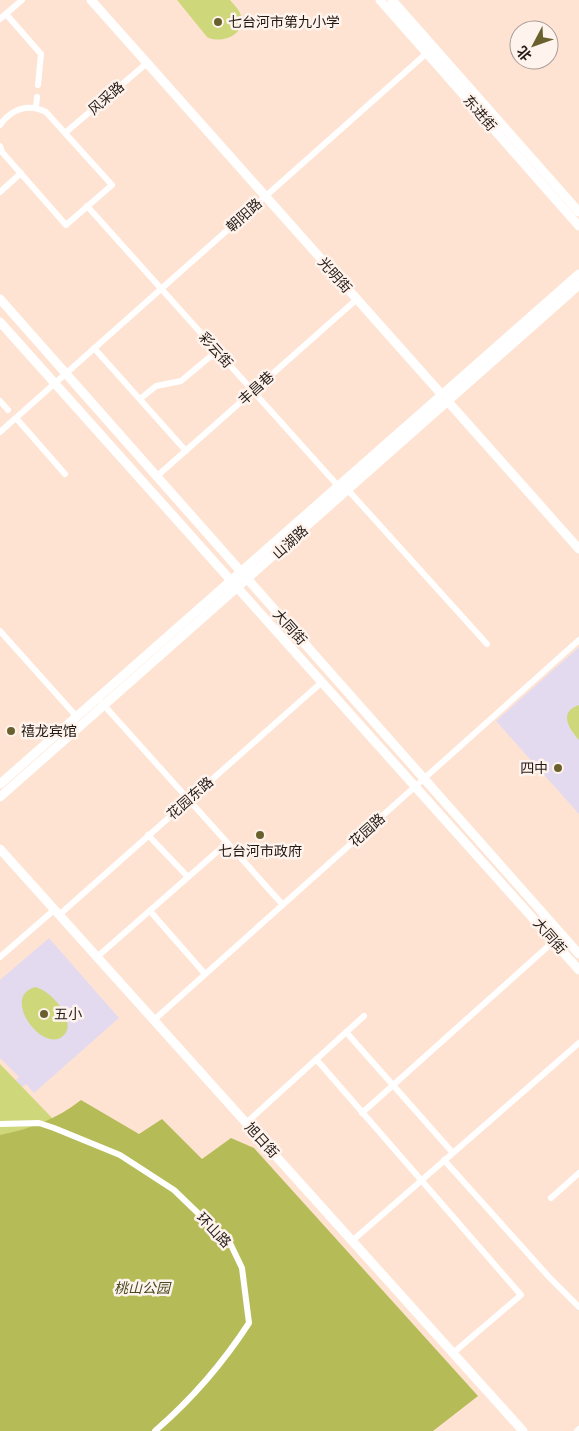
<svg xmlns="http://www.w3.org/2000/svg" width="579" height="1431" viewBox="0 0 579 1431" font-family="'Source Serif 4','Noto Sans SC',serif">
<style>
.education{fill:#e4daef}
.green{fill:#cfd77b}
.forest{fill:#b5bc57}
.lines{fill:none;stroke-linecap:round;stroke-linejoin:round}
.minor{stroke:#fff;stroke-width:6}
.major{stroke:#fff;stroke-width:9}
.poi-dot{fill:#69602d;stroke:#fff4ed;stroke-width:2}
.labels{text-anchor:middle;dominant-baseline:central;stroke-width:5;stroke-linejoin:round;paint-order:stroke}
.poi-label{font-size:14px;fill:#241a15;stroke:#fff4ed;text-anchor:start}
.street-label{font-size:14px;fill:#241a15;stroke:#fff4ed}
.park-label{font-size:14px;font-style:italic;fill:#464a20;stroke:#fff4ed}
</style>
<rect width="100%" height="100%" fill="#fee3d3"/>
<!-- education -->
<path class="education" d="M579,647V814L496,721Z
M49,938L119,1018L34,1093L26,1084L22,1087L16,1080L19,1077L0,1058V980Z"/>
<!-- green -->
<path class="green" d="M177,0H230C233,4 238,8 240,13C249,34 222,45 207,37Z
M579,705V740C569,729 558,712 579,705Z
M35,987C50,989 79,1022 63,1036C43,1054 0,997 35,987Z
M0,1064L56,1122L103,1125L0,1136Z"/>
<!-- forest -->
<path class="forest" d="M81,1100L139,1134L162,1119L202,1159L231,1138L254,1148L478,1396L433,1431H0V1135C30,1129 57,1119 81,1100Z"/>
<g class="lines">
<!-- minor -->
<path class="minor" d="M6,14L41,54L38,85
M0,19L22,0
M36,107L37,97
M0,125C11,109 28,103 46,112L112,185L66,225L2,152L0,146
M65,133L147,63
M0,192L21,173
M87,206L340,488
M94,348L186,451
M140,399L156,386L181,381L217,351
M0,401L8,410
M16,418L65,474
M0,432L429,51
M156,477L357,299
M348,490L487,644
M0,631L77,717
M102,703L283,905
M148,835L188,877
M150,911L205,974
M59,915L322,682
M0,957L54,910
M97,957L227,843
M154,1020L579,640
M346,1032L453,1153
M316,1059L521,1295L453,1353
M362,1113L554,941
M246,1123L364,1016
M0,1124L39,1123L54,1128L120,1155L174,1190L231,1245L242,1268L249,1323C223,1363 191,1400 155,1431
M444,1160L549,1277L579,1307
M551,1198L579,1173
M352,1241L579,1043
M577,1431L579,1429"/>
<!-- major -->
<path class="major" d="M91,0L579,549
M380,0L579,226
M392,0L579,212
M0,299L579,954
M0,322L579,970
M0,784L579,274
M0,797L579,285
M0,849L523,1431"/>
</g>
<!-- markers -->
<g class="poi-dot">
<circle cx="218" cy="22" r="5"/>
<circle cx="11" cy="731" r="5"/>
<circle cx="558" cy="768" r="5"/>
<circle cx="260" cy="835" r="5"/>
<circle cx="44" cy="1014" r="5"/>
</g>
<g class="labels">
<!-- poi labels -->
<g class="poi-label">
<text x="228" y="22">七台河市第九小学</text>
<text x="21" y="731">禧龙宾馆</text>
<text x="548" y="768" text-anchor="end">四中</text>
<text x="260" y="851" text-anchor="middle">七台河市政府</text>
<text x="54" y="1014">五小</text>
</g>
<!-- street labels -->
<g class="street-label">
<text transform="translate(106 98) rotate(-41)">风采路</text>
<text transform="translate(480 113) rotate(49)">东进街</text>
<text transform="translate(244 215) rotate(-42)">朝阳路</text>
<text transform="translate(335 275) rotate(48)">光明街</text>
<text transform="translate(216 350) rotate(48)">彩云街</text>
<text transform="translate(256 388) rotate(-42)">丰昌巷</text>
<text transform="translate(290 542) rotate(-42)">山湖路</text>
<text transform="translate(290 627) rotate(48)">大同街</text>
<text transform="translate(190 798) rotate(-41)">花园东路</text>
<text transform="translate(367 830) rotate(-42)">花园路</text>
<text transform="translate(550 936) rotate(49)">大同街</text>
<text transform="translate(262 1140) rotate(48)">旭日街</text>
<text transform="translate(214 1230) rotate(46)">环山路</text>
</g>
<!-- park labels -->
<g class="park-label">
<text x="142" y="1288">桃山公园</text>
</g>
</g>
<!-- north arrow -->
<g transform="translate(534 45) rotate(229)"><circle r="24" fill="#fff4ed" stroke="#a79d97"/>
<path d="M0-4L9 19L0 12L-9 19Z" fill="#69602d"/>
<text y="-8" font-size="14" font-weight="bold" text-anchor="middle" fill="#241a15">北</text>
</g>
</svg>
